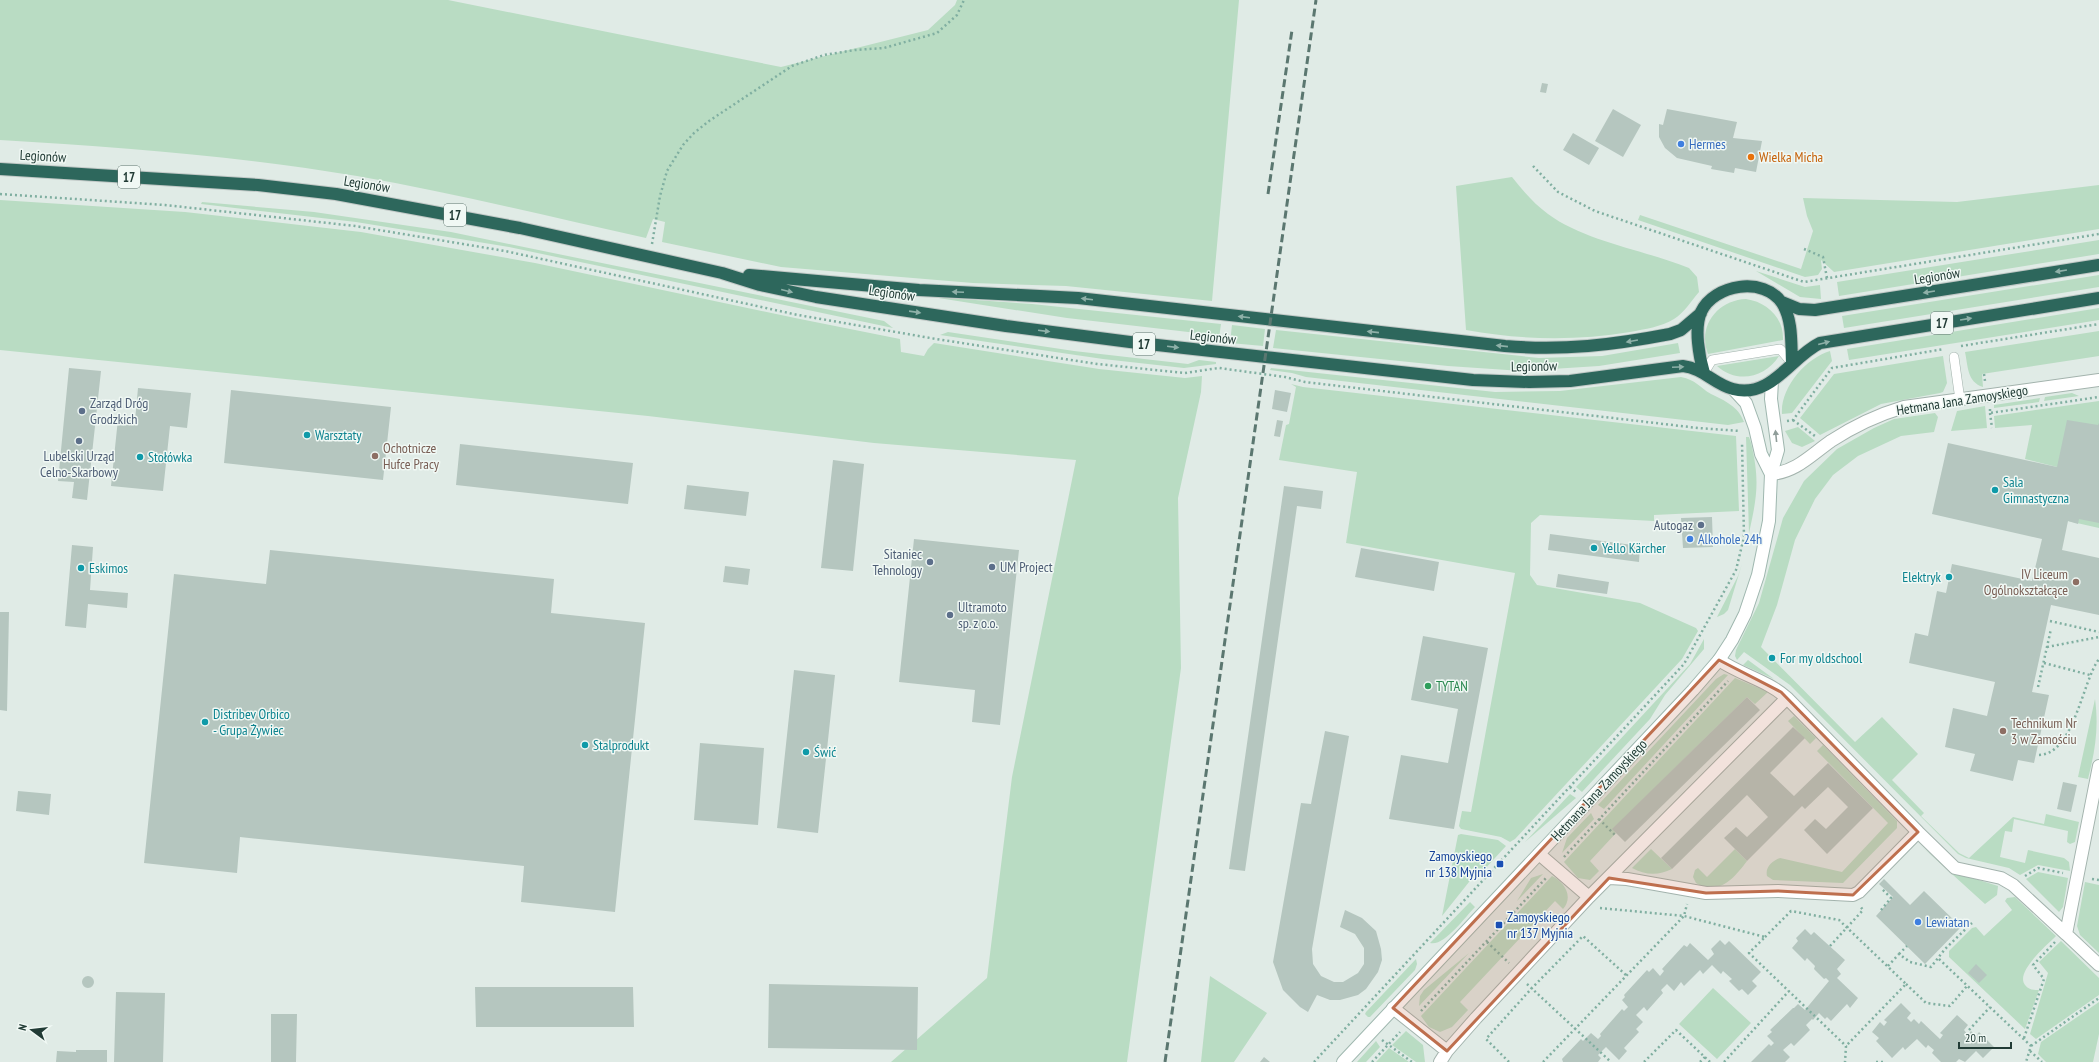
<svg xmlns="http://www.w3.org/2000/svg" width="2099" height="1062" viewBox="0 0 2099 1062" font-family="'PT Sans Narrow',sans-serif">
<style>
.green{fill:#b9dcc3}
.building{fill:#b5c6bf}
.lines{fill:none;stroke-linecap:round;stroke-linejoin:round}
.lane-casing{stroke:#a3b3ad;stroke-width:10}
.street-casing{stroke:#a3b3ad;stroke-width:14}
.secondary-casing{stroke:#9fb7af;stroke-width:14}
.highway-casing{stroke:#c1c8c6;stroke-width:14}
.path{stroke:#80afa1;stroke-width:2.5;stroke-dasharray:2 3;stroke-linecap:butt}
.lane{stroke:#fff;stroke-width:9}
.street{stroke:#fff;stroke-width:12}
.secondary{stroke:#fff;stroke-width:12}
.highway{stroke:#2d675c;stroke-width:12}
.rail{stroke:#5b7770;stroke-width:3;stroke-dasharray:8 4;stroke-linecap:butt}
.oneway{fill:#8eb0a8}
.oneway2{fill:#909d9a}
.marked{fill:#be6f4e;fill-opacity:0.2;stroke:#be6f4e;stroke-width:3;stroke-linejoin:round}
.shop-dot{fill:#3f7fe0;stroke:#f0f8f4;stroke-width:1.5}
.food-dot{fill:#e8710a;stroke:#f0f8f4;stroke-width:1.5}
.service-dot{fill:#5c6f8a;stroke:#f0f8f4;stroke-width:1.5}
.culture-dot{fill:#0f9aa8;stroke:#f0f8f4;stroke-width:1.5}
.education-dot{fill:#8d6e63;stroke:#f0f8f4;stroke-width:1.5}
.leisure-dot{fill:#2e9e5b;stroke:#f0f8f4;stroke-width:1.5}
.transit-dot{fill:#1a4fb4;stroke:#f0f8f4;stroke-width:1.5}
.labels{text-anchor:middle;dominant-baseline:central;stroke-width:3;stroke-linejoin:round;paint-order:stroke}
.shield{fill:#f0f8f4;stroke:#5f746e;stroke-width:1}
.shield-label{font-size:13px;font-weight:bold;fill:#213b35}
.shop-label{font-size:14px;fill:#366cbe;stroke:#f0f8f4;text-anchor:start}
.street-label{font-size:14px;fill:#213b35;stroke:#f0f8f4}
.food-label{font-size:14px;fill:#c56008;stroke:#f0f8f4;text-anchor:start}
.service-label{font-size:14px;fill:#4e5e75;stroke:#f0f8f4;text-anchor:start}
.culture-label{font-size:14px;fill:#0d838f;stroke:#f0f8f4;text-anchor:start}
.education-label{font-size:14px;fill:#785e54;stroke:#f0f8f4;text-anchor:start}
.leisure-label{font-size:14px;fill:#27864d;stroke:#f0f8f4;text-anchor:start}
.transit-label{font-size:14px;fill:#164399;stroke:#f0f8f4;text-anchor:end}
</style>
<rect width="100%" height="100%" fill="#e0ebe6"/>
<!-- green -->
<path class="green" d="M0,0H448L781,67L928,30L955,5L957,0H1239L1212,301L1066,286L973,283L781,267L662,242L665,222L653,219L646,238C550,217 454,193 357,176C239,156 119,147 0,140Z
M1512,177C1523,191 1534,204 1548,214C1586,242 1645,250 1689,268L1697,277L1699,292C1691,301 1684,313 1674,319C1661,327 1645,329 1630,332C1575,341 1521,340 1466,330L1456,186Z
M2099,185V229L1834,272L1821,260L1822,269L1818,275L1805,277L1638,220L1640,215L1801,269L1813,231L1807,216L1803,198L1957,202Z
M0,200L185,212L361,232L535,263L795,318L900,339L901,352L924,356L928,349L934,343L1099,369L1185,378L1202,376L1201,392L1178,498L1181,668L1127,1062H891L987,978L1012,777L1076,460L874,443L648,416L0,350Z
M202,202L314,212L451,232L884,321L893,328L509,247L356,222L201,204Z
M2099,240V254L1839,296L1837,282Z
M1756,271L1805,287L1820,285L1821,299L1800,297Z
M2099,275V287L1844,328L1842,316Z
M932,297L1032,304L1221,324L1219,338L1200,336L1197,333L1067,318Z
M1746,299C1767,302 1784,318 1783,340L1708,354C1697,326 1718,300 1746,299Z
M2099,308V320L1849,360L1847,349Z
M1232,325L1265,329L1263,346L1230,343Z
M1276,330L1539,358L1602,356L1678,343L1680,353L1599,366L1522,371L1448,366L1273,348Z
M2099,331V356L1982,374L1983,387C1967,382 1968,366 1965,352Z
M948,332L1074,351L1188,364L1199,360L1216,362V364L1184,368L1103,359L940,335Z
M1830,351L1832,361L1792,413L1782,414C1780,388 1806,358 1830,351Z
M1779,356C1765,378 1737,384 1717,366Z
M1943,356L1947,383L1943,392L1940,393L1881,404L1820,435L1800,418L1834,374Z
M1271,368L1495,392L1560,391L1681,377C1696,380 1699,387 1711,394C1725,401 1738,406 1744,422L1728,425L1306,377L1292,373L1270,370Z
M1291,384L1303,387L1736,436L1739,511L1654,515V521L1540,515L1531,523L1530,575L1537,585L1640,603L1696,628L1698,631L1682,659L1515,839L1510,842L1501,837L1461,829L1459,826L1462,811L1471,812L1515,573L1346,543L1357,472L1279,460L1286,425L1289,424L1296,387Z
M2072,393L2079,396L2044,401L2045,397Z
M2040,398L2039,402L1994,408V405Z
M2099,401V528L2068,521L2057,467L2025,459L2032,425L1995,428L1994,416Z
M1985,406L1987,428L1951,431L1957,411Z
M1935,413L1938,417L1934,432L1901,436L1858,456L1833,475L1815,499L1795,540L1777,605L1761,647L1855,742L1882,717L1918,754L1892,780L1924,813L1921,816L1959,853L1969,858L2013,817L2044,824L2046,814L2079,822L2075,842L2070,844L2067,842L2068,831L2014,819L2012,832L2005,831L2000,857L2025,863L2028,850L2064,858L2069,862L2070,871L2038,865L2020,875L2009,868L1966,858L1958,854L1790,685L1744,652L1737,660L1735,656L1736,650L1759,603L1783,518L1804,481L1837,449L1874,428L1894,419Z
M1798,427L1815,441L1802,447L1792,443L1785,431Z
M1746,437H1749L1751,443C1760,480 1757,497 1749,533Z
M1742,564L1728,610L1724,614L1717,617L1738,576Z
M1704,639V649L1665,695L1650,719L1582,792L1576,787L1690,664Z
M1748,660L1774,679L1743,665Z
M1724,674L1728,675L1604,809L1598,805L1716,679Z
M1735,678L1768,692L1755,704L1747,697L1613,829L1616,833L1590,861L1599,871L1590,880L1578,878L1564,862Z
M2095,699C2099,728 2095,751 2088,779L2078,777Z
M1794,716L1816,738L1810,744L1788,721Z
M1823,745L1897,821V828L1843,883L1773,880L1767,876C1765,867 1772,861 1780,858L1842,872L1888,823L1817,751Z
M1570,794L1576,798L1525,842Z
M1591,813L1594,819L1562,853L1567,838Z
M1461,834L1498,840L1506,846L1483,871L1469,882L1442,916L1458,835Z
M1920,845L1950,871L1998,886L1997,895L1985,904Z
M1651,849L1672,869C1658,876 1645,875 1632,868Z
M1735,849L1747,861C1735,877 1719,897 1696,883L1693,877L1695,870L1698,868L1707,877Z
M2038,872L2068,878L2063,907L2059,912L2026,879Z
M1543,874L1517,901L1531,878Z
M1552,876C1564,882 1574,896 1563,909L1555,901L1460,1002L1468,1010L1452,1027L1440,1032L1429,1027L1421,1016Z
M2085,882L2099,885V953L2080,935L2077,926Z
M2015,897L2056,936C2046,946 2015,972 2025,985C2029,990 2033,990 2039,990L2025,1029L1949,957V951L1972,928L1976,927L1984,936L2012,910L2005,901L2007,898Z
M1470,902L1475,907C1465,917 1444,947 1430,943Z
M2061,941L2099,978V995L2036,1039L2030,1034L2048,973L2039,962Z
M1469,953L1419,1006L1420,996L1424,990Z
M1416,959L1417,964L1415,970L1370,1017H1368L1365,1014L1366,1012Z
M1210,976L1267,1013L1234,1062H1201Z
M1713,988L1751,1023L1717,1059L1679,1024Z
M2099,1002V1034L2093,1062H2046L2038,1054L2041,1042Z
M1406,1031L1423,1045L1425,1062H1416L1392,1045Z
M1376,1041L1380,1047L1366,1062H1357Z
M1389,1048L1409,1062H1376Z"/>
<!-- building -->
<path class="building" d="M1542,83L1548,84L1546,93L1540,92Z
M1613,109L1641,125L1623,157L1595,141Z
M1667,109L1737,122L1733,138L1762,141L1756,172L1735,168L1734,173L1711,169L1712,166L1677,158L1665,148L1659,137V124L1663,125Z
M1573,133L1599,148L1589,165L1563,150Z
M69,368L101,371L87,500L72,498L74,482L58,481Z
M138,388L191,393L187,428L170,426L163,491L111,486L118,419L135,421Z
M231,390L391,407L383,480L224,463Z
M1275,390L1291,393L1287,412L1272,409Z
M1277,420L1283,421L1280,437L1274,436Z
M2067,420L2098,425L2099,423V523L2079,519L2078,524L2068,521L2062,550L2099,558V615L2051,605L2032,692L2049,695L2034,763L2018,760L2013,781L1970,771L1975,754L1945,747L1953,708L1987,716L1995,682L1909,663L1915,633L1928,636L1937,591L1946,593L1952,564L2032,581L2042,539L1932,514L1948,443L2057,467Z
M460,444L633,463L628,504L456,485Z
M833,460L864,464L853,571L821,568Z
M687,485L749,492L746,516L684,509Z
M1284,486L1323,491L1321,509L1297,506L1245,871L1229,869Z
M1712,517L1713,547L1683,548L1681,518Z
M1550,534L1640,546L1639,562L1548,550Z
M914,539L1019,550L1000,725L972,722L975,690L899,682Z
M72,545L93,547L90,590L128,593L127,608L88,604L86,628L65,626Z
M1361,548L1439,562L1434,591L1355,577Z
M270,550L554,579L551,613L645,623L615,912L521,902L524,866L240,837L237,873L144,863L174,574L266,584Z
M725,566L750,569L748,585L723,582Z
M1558,574L1609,582L1607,594L1556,587Z
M0,612H9L7,711L0,710Z
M1423,636L1488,648L1454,829L1389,819L1401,755L1448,763L1458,709L1411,700Z
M794,670L835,675L818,833L777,828Z
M1747,697L1760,710L1625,842L1612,829Z
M1793,727L1805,738L1770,773L1794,796L1828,763L1873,808L1827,854L1804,830L1815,819L1826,829L1848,807L1828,787L1805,809L1802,806L1747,861L1724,838L1736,827L1747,837L1768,817L1747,795L1672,869L1661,858Z
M1325,731L1349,736L1312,949L1313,964L1321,976L1334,982H1343L1358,973L1364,964V948L1355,934L1340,927L1345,910L1362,918L1376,931L1381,949L1382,960L1378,972L1366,989L1358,995L1340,1000H1330L1317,995L1308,1012L1300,1007L1283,990L1273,962L1301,803L1311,804Z
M700,743L764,748L758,825L694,820Z
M2063,782L2077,785L2071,812L2057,809Z
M18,791L51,794L49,815L16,811Z
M1884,879L1910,905L1924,891L1961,927L1925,964L1876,916L1893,897L1879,884Z
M1805,929L1811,935L1814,932L1845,960L1837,969L1841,974L1837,978L1858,998L1850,1008L1847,1004L1831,1021L1827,1017L1825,1019L1819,1013L1813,1020L1812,1019L1806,1025L1810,1030L1794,1046L1791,1043L1783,1050L1790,1057L1785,1062H1751L1769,1044L1771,1046L1774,1043L1767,1036L1772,1032L1770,1030L1793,1008H1794L1798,1004L1805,1010L1829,981L1826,978L1824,979L1814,969L1815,966L1807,958L1805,961L1792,948L1798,941L1796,938Z
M1720,940L1725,945L1729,941L1761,972L1752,981L1757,986L1748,995L1742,989L1739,991L1729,981L1732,979L1723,971L1721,974L1712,965L1703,974L1700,970L1684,986L1681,982L1674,991L1667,984L1661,990L1663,993L1647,1011L1644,1007L1636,1015L1643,1022L1636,1029L1639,1032L1624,1048L1627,1051L1619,1060L1606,1047L1598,1055L1601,1058L1598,1062H1563L1562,1059L1581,1039L1583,1041L1591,1033L1598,1039L1601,1036L1600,1034L1622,1009L1624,1011L1628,1007L1622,1000L1625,997L1624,995L1647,970L1649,972L1653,968L1660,976L1664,971L1662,969L1684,945L1687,947L1690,943L1708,960L1714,954L1711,949Z
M1976,964L1987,975L1979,983L1968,973Z
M82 982a6 6 0 1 1 12 0a6 6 0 1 1-12 0Z
M769,984L918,987L917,1050L768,1048Z
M475,987H633L634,1027H476Z
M116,992L165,993L163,1062H114Z
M1901,1003L1911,1013L1907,1018L1911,1022L1914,1019L1919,1024L1921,1021L1940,1039L1943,1035L1940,1033L1957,1015L1968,1025L1964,1030L1968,1035L1971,1031L1976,1036L1979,1032L1994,1047L1983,1058L1976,1051L1965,1062L1959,1059L1956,1062H1941L1932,1053L1934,1050L1928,1045L1926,1048L1917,1039L1905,1050L1903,1047L1892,1058L1876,1041L1879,1038L1872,1032L1880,1022L1884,1026L1887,1022L1884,1020Z
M271,1014H297L296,1062H271Z
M76,1050H107V1062H56L57,1051L76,1052Z
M1264,1057L1270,1062H1260Z"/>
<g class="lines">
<defs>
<path id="lane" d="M1954,357L1960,400
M1704,373L1712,360L1780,349L1792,363"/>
<path id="street" d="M1771,474C1796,472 1811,455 1831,441C1854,426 1877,415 1904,407L2099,380
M1719,660C1741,675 1767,680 1787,698
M2099,766L2066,934L2099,965
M1539,854L1589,897
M1609,878L1627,879L1706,893L1778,891L1853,895L1859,892L1918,832L1955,868L2001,878L2013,885L2066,934
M1393,1008L1447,1051
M1440,1062L1447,1051L1476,1018L1589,897L1787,698L1918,832"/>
<path id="secondary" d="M1734,390L1746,403L1755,428L1761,454L1771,474
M1343,1062L1693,690L1719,660L1732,640L1745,614L1758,575L1769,521L1771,474L1778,450L1771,399L1772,381"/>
<path id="highway" d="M0,169L258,185L336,194L520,228L722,273L760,285L816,297L1006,326L1130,342L1473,380L1529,382L1570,381L1683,366C1703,368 1715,385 1733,389C1771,399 1791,357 1820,343L2099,298
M749,275L919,290L1078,298L1505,346C1563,351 1613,345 1670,334L1681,330L1701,313
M1782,302L1799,309L1815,310L2099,265
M1704,373C1699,357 1694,328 1701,312C1714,284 1764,276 1782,303C1793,320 1791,344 1792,363"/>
</defs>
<!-- lane casing -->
<use href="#lane" class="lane-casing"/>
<!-- street casing -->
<use href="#street" class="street-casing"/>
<!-- secondary casing -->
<use href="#secondary" class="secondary-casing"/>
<!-- highway casing -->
<use href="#highway" class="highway-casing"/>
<!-- path -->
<path class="path" d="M1533,166L1558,192L1595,211L1804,282L2099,234
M0,194L165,205L355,226L505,251L798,315L936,339L1097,364L1185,373L1219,368L1285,377L1305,382L1698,428L1740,431
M652,244L660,196L667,171L683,145L694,133L709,121L792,66L824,55L855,50L884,48L937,33L957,15L964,0
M1804,249L1823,257L1827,278
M1961,346L2099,324
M1984,374L1985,381
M1990,409V413L2099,397
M1990,413L1992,428
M1793,420L1815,436
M1787,421L1793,420L1832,368L1944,349
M2050,621L2099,632
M2047,647L2099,637
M2044,663L2090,675
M2038,687L2051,629
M2039,755C2074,754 2082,682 2099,659
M1570,787L1577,793
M1599,819L1615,835
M1564,857L1728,681
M2025,876L2038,868L2063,873
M2092,879L2099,880
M1600,908L1684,916L1765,937L1749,953L1846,1046L1845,1062
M1881,910L1891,898L1882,889
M1765,937L1791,911L1839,920L1906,984L1846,1046
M1487,942L1509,963
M1830,946L1863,910L1860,906
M1899,954L1907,946
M1939,959L2031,1046L2026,1062
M1888,966L1899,954L1910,962L1931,967L1945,949L1972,923
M1527,984L1611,1062
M1906,984L1926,1003L1950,1006L1967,986
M1421,1011L1546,878
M1969,1030L1990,1007
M2024,1038L2044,979L2033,965L2055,942
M1382,1040L1412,1062
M2031,1046L2099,998
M2030,1051L2042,1062
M1314,1062L1684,664L1736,570L1744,537L1742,442
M1372,1062L1400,1032
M1509,1062L1486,1039L1531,989L1583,936L1627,976
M1543,1062L1684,916L1687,904
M1644,1062L1676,1030L1710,1062
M1700,1062L1705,1057
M1724,1062L1789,991
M1876,1062H1883"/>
<!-- lane -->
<use href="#lane" class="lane"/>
<!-- street -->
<use href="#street" class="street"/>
<!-- secondary -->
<use href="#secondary" class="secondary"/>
<!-- highway -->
<use href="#highway" class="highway"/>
<!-- rail -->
<path class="rail" d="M1268,194L1292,30
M1165,1062L1316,0"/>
</g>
<!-- one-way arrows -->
<defs><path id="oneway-solid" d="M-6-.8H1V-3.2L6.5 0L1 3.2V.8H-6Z"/></defs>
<g class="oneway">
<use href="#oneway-solid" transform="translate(2061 271) rotate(171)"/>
<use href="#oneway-solid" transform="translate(787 291) rotate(14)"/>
<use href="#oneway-solid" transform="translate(958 292) rotate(-177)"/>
<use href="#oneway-solid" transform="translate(1929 292) rotate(171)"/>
<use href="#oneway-solid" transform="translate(1087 299) rotate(-173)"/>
<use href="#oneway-solid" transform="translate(915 312) rotate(8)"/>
<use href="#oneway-solid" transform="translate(1244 317) rotate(-173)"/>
<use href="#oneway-solid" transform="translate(1966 319) rotate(-9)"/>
<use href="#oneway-solid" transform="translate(1044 331) rotate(7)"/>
<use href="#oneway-solid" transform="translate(1373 332) rotate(-174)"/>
<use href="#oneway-solid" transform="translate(1632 341) rotate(170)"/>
<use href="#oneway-solid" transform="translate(1824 343) rotate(-15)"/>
<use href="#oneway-solid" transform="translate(1502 346) rotate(-174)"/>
<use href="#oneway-solid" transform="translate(1173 347) rotate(7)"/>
<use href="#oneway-solid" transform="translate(1678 367) rotate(-3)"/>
</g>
<use class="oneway2" href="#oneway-solid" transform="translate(1776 436) rotate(-96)"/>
<!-- marked area -->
<path class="marked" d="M1719,660L1781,692L1918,832L1853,895L1778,891L1706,893L1609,878L1447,1051L1393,1008Z"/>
<!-- markers -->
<g class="shop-dot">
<circle cx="1681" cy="144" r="4"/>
<circle cx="1690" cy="539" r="4"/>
<circle cx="1918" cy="922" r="4"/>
</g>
<circle class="food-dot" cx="1751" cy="157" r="4"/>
<g class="service-dot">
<circle cx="82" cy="411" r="4"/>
<circle cx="79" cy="441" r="4"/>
<circle cx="1701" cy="525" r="4"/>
<circle cx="930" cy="562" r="4"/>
<circle cx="992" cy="567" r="4"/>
<circle cx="950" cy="615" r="4"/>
</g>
<g class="culture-dot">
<circle cx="307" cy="435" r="4"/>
<circle cx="140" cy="457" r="4"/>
<circle cx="1995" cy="490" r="4"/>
<circle cx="1594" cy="548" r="4"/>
<circle cx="81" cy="568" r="4"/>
<circle cx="1949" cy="577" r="4"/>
<circle cx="1772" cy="658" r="4"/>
<circle cx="205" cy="722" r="4"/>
<circle cx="585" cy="745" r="4"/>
<circle cx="806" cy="752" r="4"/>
</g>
<g class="education-dot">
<circle cx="375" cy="456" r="4"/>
<circle cx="2076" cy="582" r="4"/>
<circle cx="2003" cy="731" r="4"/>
</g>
<circle class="leisure-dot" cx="1428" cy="686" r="4"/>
<g class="transit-dot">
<rect x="1496" y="860" width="8" height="8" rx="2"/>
<rect x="1495" y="921" width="8" height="8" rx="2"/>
</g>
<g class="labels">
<!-- shield labels -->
<g class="shield">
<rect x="118" y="166" width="22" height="22" rx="3"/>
<rect x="444" y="204" width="22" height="22" rx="3"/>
<rect x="1931" y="312" width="22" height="22" rx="3"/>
<rect x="1133" y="333" width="22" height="22" rx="3"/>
</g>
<g class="shield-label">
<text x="129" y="177">17</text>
<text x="455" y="215">17</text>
<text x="1942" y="323">17</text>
<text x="1144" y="344">17</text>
</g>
<!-- shop labels -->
<g class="shop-label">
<text x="1689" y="144">Hermes</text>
<text x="1698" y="539">Alkohole 24h</text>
<text x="1926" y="922">Lewiatan</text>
</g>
<!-- street labels -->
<g class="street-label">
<text transform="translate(43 156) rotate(3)">Legionów</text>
<text transform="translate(367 184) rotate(9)">Legionów</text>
<text transform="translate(1937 276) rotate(-9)">Legionów</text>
<text transform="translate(892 293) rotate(8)">Legionów</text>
<text transform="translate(1213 337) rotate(6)">Legionów</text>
<text transform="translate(1534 366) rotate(-1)">Legionów</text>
<text transform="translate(1962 400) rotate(-9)">Hetmana Jana Zamoyskiego</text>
<text transform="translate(1599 790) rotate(-47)">Hetmana Jana Zamoyskiego</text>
</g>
<!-- food labels -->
<g class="food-label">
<text x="1759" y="157">Wielka Micha</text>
</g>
<!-- service labels -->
<g class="service-label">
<text x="90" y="403">Zarząd Dróg<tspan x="90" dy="16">Grodzkich</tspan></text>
<text x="79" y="456" text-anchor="middle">Lubelski Urząd<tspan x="79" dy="16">Celno-Skarbowy</tspan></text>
<text x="1693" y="525" text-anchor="end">Autogaz</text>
<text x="922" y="554" text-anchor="end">Sitaniec<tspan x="922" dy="16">Tehnology</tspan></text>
<text x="1000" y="567">UM Project</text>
<text x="958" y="607">Ultramoto<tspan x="958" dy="16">sp. z o.o.</tspan></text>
</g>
<!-- culture labels -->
<g class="culture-label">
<text x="315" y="435">Warsztaty</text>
<text x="148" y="457">Stołówka</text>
<text x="2003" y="482">Sala<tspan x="2003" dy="16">Gimnastyczna</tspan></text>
<text x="1602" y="548">Yello Kärcher</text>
<text x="89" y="568">Eskimos</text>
<text x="1941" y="577" text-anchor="end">Elektryk</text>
<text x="1780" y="658">For my oldschool</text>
<text x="213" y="714">Distribev Orbico<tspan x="213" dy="16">- Grupa Żywiec</tspan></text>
<text x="593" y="745">Stalprodukt</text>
<text x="814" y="752">Świć</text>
</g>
<!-- education labels -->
<g class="education-label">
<text x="383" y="448">Ochotnicze<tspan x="383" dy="16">Hufce Pracy</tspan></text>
<text x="2068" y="574" text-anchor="end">IV Liceum<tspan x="2068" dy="16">Ogólnokształcące</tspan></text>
<text x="2011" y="723">Technikum Nr<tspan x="2011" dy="16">3 w Zamościu</tspan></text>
</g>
<!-- leisure labels -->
<g class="leisure-label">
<text x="1436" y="686">TYTAN</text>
</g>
<!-- transit labels -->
<g class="transit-label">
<text x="1492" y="856">Zamoyskiego<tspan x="1492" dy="16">nr 138 Myjnia</tspan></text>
<text x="1507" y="917" text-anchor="start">Zamoyskiego<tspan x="1507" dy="16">nr 137 Myjnia</tspan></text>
</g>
</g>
<!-- north arrow -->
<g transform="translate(32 1030) rotate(285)" stroke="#f0f8f4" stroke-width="3" paint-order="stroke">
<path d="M0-3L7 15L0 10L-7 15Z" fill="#213b35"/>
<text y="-6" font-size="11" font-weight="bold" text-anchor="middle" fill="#213b35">N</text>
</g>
<!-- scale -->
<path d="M1959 1042v6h52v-6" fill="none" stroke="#213b35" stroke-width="2"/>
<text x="1965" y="1042" font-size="12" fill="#213b35" stroke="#f0f8f4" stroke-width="3" paint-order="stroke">20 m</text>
</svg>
